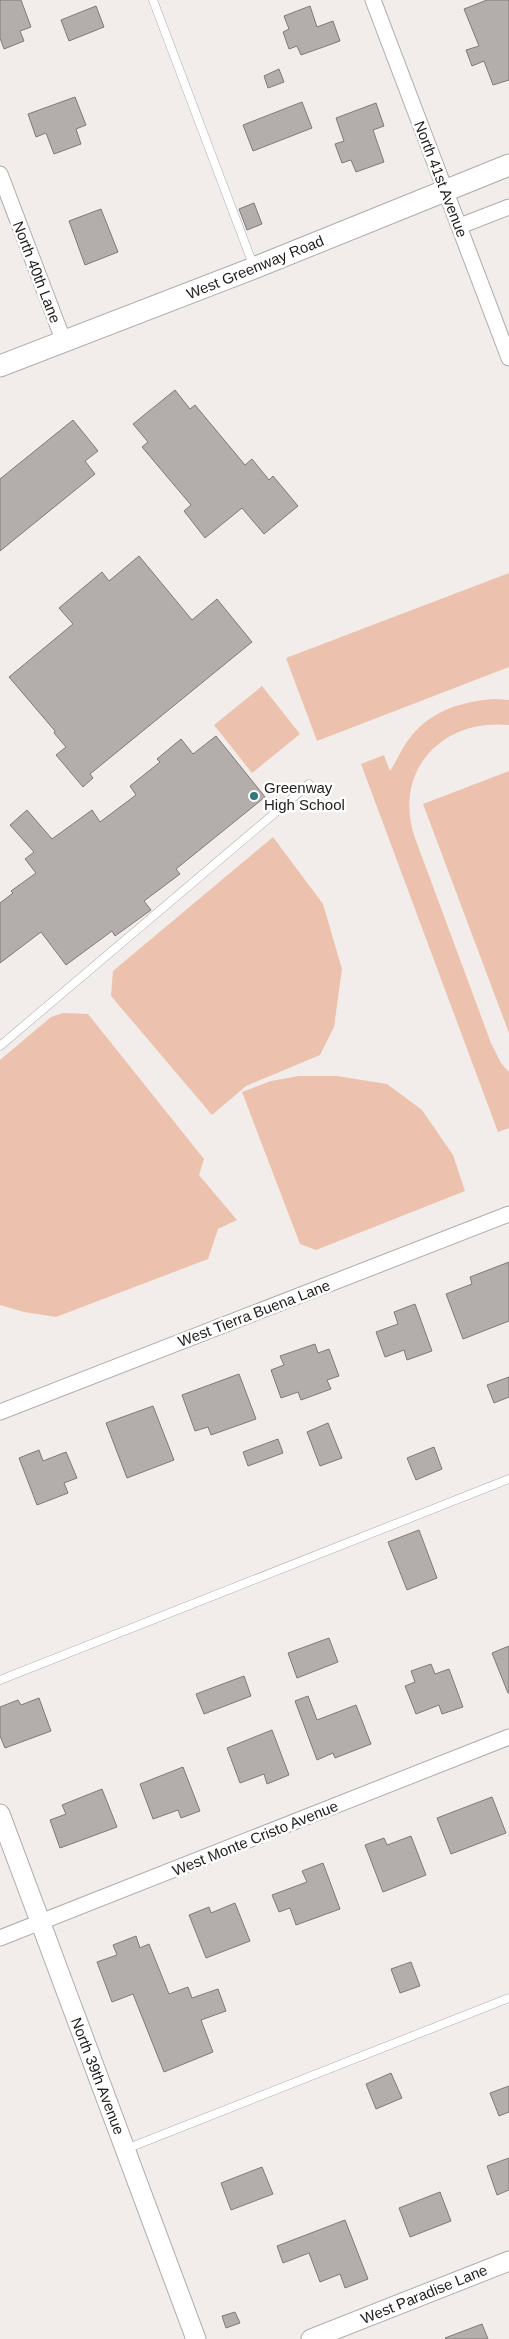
<svg xmlns="http://www.w3.org/2000/svg" width="509" height="2339" viewBox="0 0 509 2339" font-family="Helvetica,sans-serif">
<style>
.green{fill:#ecc2ae}
.building{fill:#b3aeac;stroke:#7f7a78}
.lines{fill:none;stroke-linecap:round;stroke-linejoin:round}
.service-casing{stroke:#b1acaa;stroke-width:9}
.minor-casing{stroke:#b1acaa;stroke-width:17}
.tertiary-casing{stroke:#b1acaa;stroke-width:21}
.secondary-casing{stroke:#b1acaa;stroke-width:23}
.service{stroke:#fff;stroke-width:8}
.minor{stroke:#fff;stroke-width:15}
.tertiary{stroke:#fff;stroke-width:19}
.secondary{stroke:#fff;stroke-width:21}
.poi-dot{fill:#317973;stroke:#fff;stroke-width:2}
.labels{text-anchor:middle;dominant-baseline:central;stroke-width:5;stroke-linejoin:round;paint-order:stroke}
.street-label{font-size:15px;fill:#1f1d1c;stroke:#fff}
.poi-label{font-size:15px;fill:#1f1d1c;stroke:#fff;text-anchor:start}
</style>
<rect width="100%" height="100%" fill="#f2edea"/>
<!-- green -->
<path class="green" d="M509,573V667L317,741L286,658Z
M262,686L300,734L252,773L214,725Z
M494,699L509,700V725C442,718 392,771 415,838L491,1043L501,1063L509,1072V1128L498,1132L361,764L384,755L390,771C398,759 403,745 413,734C433,710 464,701 494,699Z
M509,771V1033L423,804Z
M273,837L323,904L342,969L334,1027L320,1055L246,1086L212,1115L111,996L113,971Z
M63,1013L88,1014L204,1159L199,1175L237,1220L218,1229L208,1259L56,1317L24,1312L0,1305V1060L51,1017Z
M299,1076H337L387,1084L422,1110L453,1155L465,1191L316,1250L300,1244L242,1092L271,1081Z"/>
<!-- building -->
<path class="building" d="M0,0H21L31,27L20,31L24,41L4,49L0,38Z
M487,0H509V80L493,85L484,61L472,66L466,50L479,46L464,9Z
M96,6L104,27L69,41L61,20Z
M310,6L317,27L333,21L340,41L301,55L297,46L289,49L283,32L289,29L284,16Z
M279,69L284,82L268,88L264,76Z
M75,97L86,125L76,129L81,144L54,154L46,133L36,137L28,114Z
M302,102L312,128L253,151L243,125Z
M376,103L384,126L373,130L384,162L356,172L351,160L342,163L335,144L344,141L336,118Z
M254,203L262,224L247,230L239,209Z
M101,209L118,252L85,265L69,221Z
M175,390L190,409L195,405L245,465L252,459L269,480L273,476L298,506L264,534L242,508L205,538L184,511L191,505L142,447L148,442L133,424Z
M73,420L98,451L85,461L95,474L0,551V479Z
M139,556L192,620L217,599L252,642L90,774L93,778L83,787L56,755L66,747L54,733L55,731L9,677L73,624L59,608L102,572L109,581Z
M216,736L265,797L176,869L180,874L144,901L151,910L115,936L112,931L66,965L41,932L0,963V903L13,893L11,891L36,873L25,859L34,852L10,825L27,810L52,839L92,810L100,822L136,795L130,786L160,762L157,759L181,739L193,754Z
M509,1262V1321L463,1339L446,1294L472,1284L470,1277Z
M415,1304L432,1351L407,1360L404,1350L385,1357L376,1332L398,1324L394,1312Z
M315,1344L318,1353L329,1349L339,1376L327,1380L331,1389L301,1400L298,1392L281,1398L271,1370L284,1365L280,1356Z
M239,1374L256,1419L211,1435L208,1427L195,1431L182,1395Z
M509,1377V1397L494,1403L487,1385Z
M153,1406L174,1460L127,1478L106,1423Z
M328,1423L342,1458L320,1466L307,1432Z
M278,1439L283,1453L248,1466L243,1452Z
M434,1447L442,1469L416,1480L407,1458Z
M39,1450L43,1461L66,1452L77,1478L64,1483L68,1493L37,1505L19,1458Z
M419,1530L437,1578L407,1590L388,1542Z
M329,1638L338,1662L297,1678L288,1653Z
M509,1646V1693H508L492,1653Z
M431,1664L435,1674L449,1669L463,1707L442,1714L439,1705L416,1714L405,1686L415,1682L411,1671Z
M244,1676L251,1696L204,1714L196,1694Z
M308,1696L317,1720L356,1705L371,1744L335,1758L333,1753L317,1760L295,1701Z
M39,1698L51,1731L5,1748L0,1736V1707L18,1700L21,1705Z
M272,1730L289,1775L267,1784L264,1774L240,1783L227,1748Z
M183,1767L200,1811L181,1818L178,1810L153,1819L140,1784Z
M102,1789L117,1827L60,1848L50,1820L66,1814L62,1805Z
M492,1797L506,1833L451,1854L437,1818Z
M411,1836L426,1875L383,1892L365,1845L384,1838L387,1845Z
M323,1863L340,1909L296,1925L290,1908L279,1912L272,1895L307,1882L302,1871Z
M235,1903L250,1941L206,1958L189,1915L209,1907L211,1913Z
M136,1936L140,1948L149,1944L169,1994L188,1987L192,1998L218,1989L226,2011L201,2020L213,2052L164,2072L133,1994L112,2002L97,1962L117,1955L113,1945Z
M411,1962L420,1986L400,1993L391,1969Z
M391,2073L402,2098L376,2109L366,2084Z
M509,2086V2112L499,2116L490,2093Z
M509,2158V2190L497,2195L487,2166Z
M262,2167L273,2194L231,2210L221,2183Z
M440,2192L451,2221L410,2237L399,2208Z
M345,2220L368,2279L345,2288L340,2274L320,2282L309,2253L283,2263L277,2246Z
M235,2312L240,2323L226,2328L222,2316Z
M482,2324L488,2339H446L445,2338Z"/>
<g class="lines">
<defs>
<path id="service" d="M153,0L254,267
M0,1046L309,784
M0,1680L509,1479
M126,2149L509,1998"/>
<path id="minor" d="M373,0L509,358
M0,174L64,342
M460,226L509,207
M0,1412L509,1214
M0,1938L509,1737"/>
<path id="tertiary" d="M0,1814L196,2339
M311,2339L509,2261"/>
<path id="secondary" d="M0,366L254,268L509,165"/>
</defs>
<!-- service casing -->
<use href="#service" class="service-casing"/>
<!-- minor casing -->
<use href="#minor" class="minor-casing"/>
<!-- tertiary casing -->
<use href="#tertiary" class="tertiary-casing"/>
<!-- secondary casing -->
<use href="#secondary" class="secondary-casing"/>
<!-- service -->
<use href="#service" class="service"/>
<!-- minor -->
<use href="#minor" class="minor"/>
<!-- tertiary -->
<use href="#tertiary" class="tertiary"/>
<!-- secondary -->
<use href="#secondary" class="secondary"/>
</g>
<!-- markers -->
<circle class="poi-dot" cx="254" cy="796" r="5"/>
<g class="labels">
<!-- street labels -->
<g class="street-label">
<text transform="translate(441 179) rotate(69)">North 41st Avenue</text>
<text transform="translate(255 267) rotate(-22)">West Greenway Road</text>
<text transform="translate(37 272) rotate(69)">North 40th Lane</text>
<text transform="translate(254 1313) rotate(-21)">West Tierra Buena Lane</text>
<text transform="translate(255 1838) rotate(-22)">West Monte Cristo Avenue</text>
<text transform="translate(98 2076) rotate(69)">North 39th Avenue</text>
<text transform="translate(424 2294) rotate(-22)">West Paradise Lane</text>
</g>
<!-- poi labels -->
<g class="poi-label">
<text x="264" y="787">Greenway<tspan x="264" dy="17">High School</tspan></text>
</g>
</g>
</svg>
